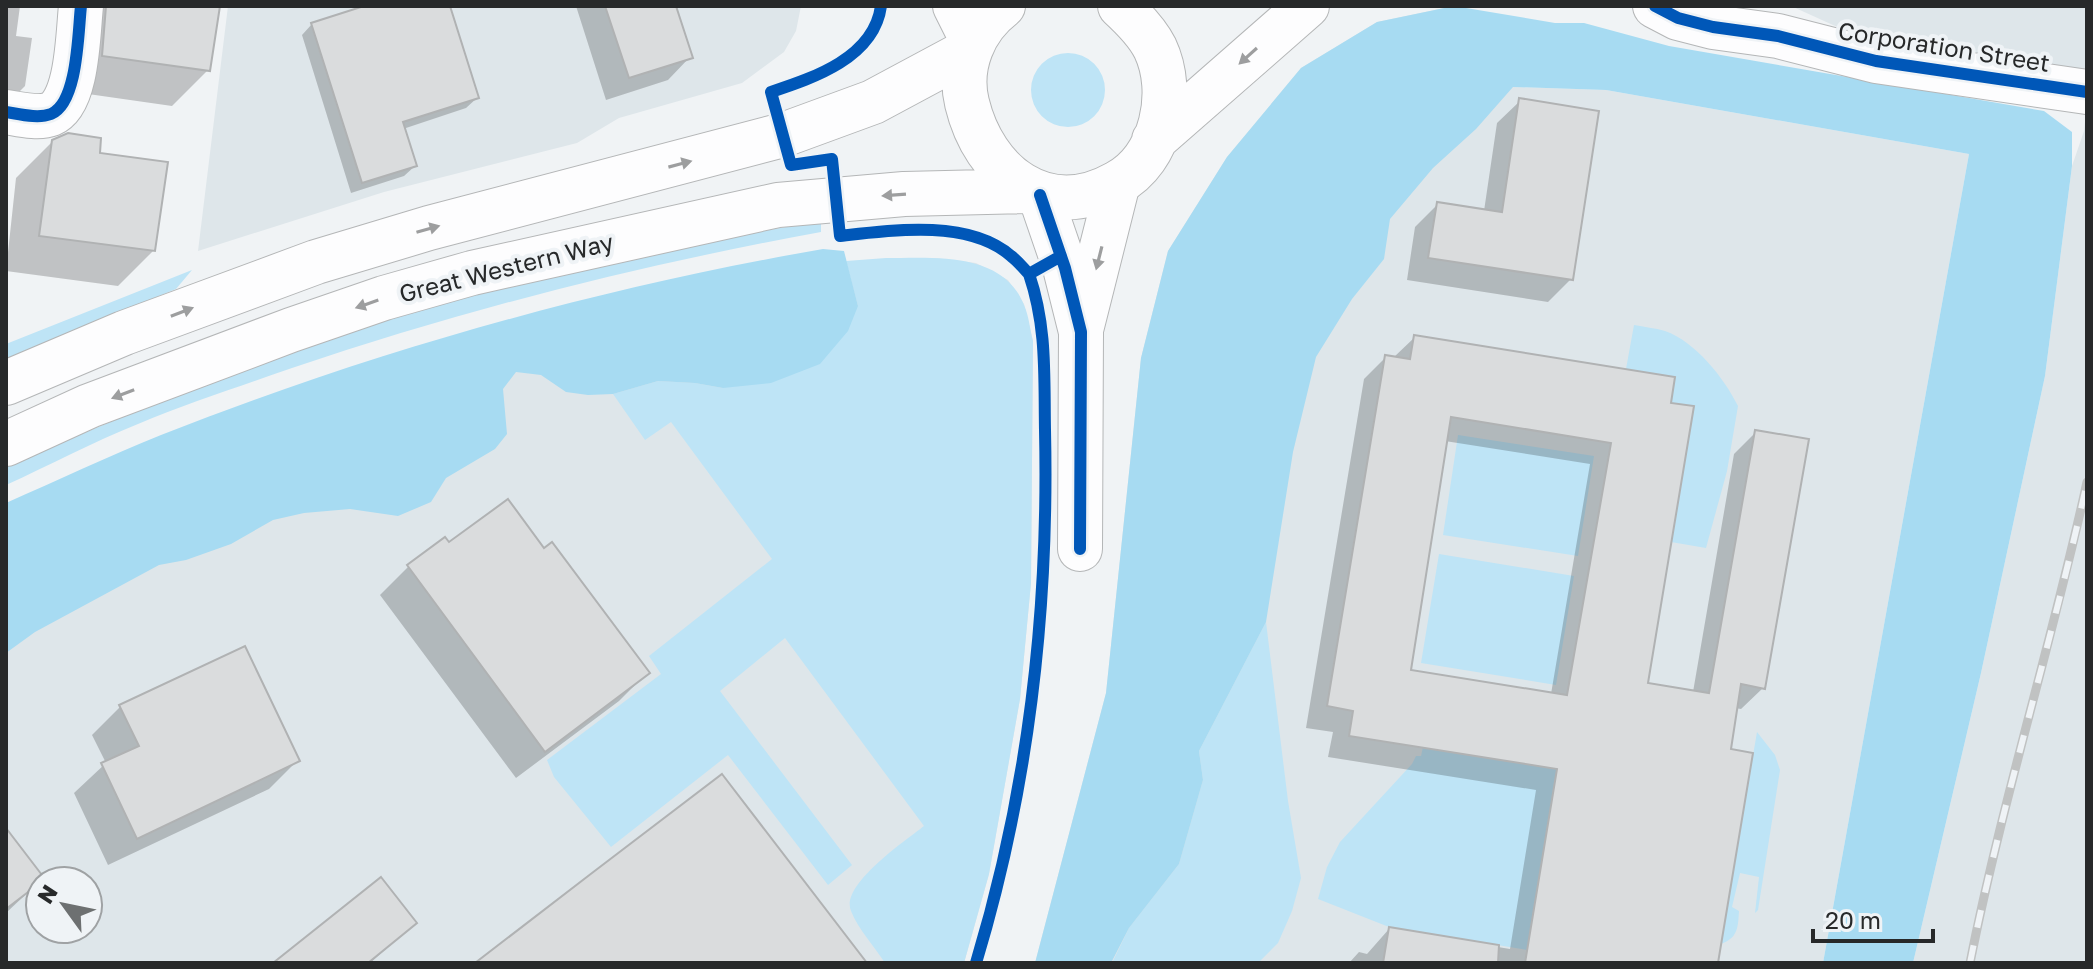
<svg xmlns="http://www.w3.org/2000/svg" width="2093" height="969" viewBox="0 0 2093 969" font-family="'Golos Text',sans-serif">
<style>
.built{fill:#dee6ea;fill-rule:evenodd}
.green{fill:#bee4f6}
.forest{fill:#a7dbf2}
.shadow{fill:#0003;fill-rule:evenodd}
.building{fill:#dadcdd;stroke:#b0b2b3;stroke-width:2;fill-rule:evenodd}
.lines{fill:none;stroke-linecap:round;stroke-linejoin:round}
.minor-casing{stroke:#b4b6b7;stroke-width:46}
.major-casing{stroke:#b4b6b7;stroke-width:46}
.minor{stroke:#fdfdfe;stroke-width:44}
.major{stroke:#fdfdfe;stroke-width:44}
.rail-casing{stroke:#c0c2c2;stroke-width:9}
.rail{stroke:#eff3f6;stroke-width:6;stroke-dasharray:18;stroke-linecap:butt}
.cycleway-casing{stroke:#eff3f6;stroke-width:17}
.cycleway{stroke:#0057b8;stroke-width:12}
.oneway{fill:#9d9e9f}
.labels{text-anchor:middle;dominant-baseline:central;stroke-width:8;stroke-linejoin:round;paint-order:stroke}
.street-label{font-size:24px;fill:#27292a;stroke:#eff3f6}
</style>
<rect width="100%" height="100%" fill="#f0f3f5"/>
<!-- built -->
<path class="built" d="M228,6H801L796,31L784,52L742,83L619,118L577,143L384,192L198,251Z
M1454,6L1514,87L1606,90L1969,154L1823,963H1035L1106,693L1141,358L1168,251L1227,157L1301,68L1377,22Z
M1791,6H2087V73L1894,43L1844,30Z
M2087,104V963H1913L1981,673L2045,376L2072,166L2084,131Z
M935,258L976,263L1008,280L1024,304L1033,341L1031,583L1020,699L989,874L964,963H6V510ZM40,881H88V929H40Z"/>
<!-- green -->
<path class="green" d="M1031 90a37 37 0 1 1 74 0a37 37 0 1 1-74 0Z
M821,221V232C641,265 466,309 292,368C241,386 188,403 138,424C93,442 50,465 6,485V467C152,402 301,344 454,300C494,288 537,280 578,271C659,252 739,234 821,221Z
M886,258C933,258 1003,251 1024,305C1029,316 1030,330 1033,341L1031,583L1020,699L989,874L964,963H885C875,947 858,929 851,911C840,885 905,841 924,826L785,638L720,691L852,865L828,885L728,755L611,847L554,777L547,760L661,674L649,656L772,559L671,422L645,440L613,394L658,381L695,383L723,388L858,306L846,261Z
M192,270L176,289L6,359V344Z
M1634,325C1644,327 1655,328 1665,331C1696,342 1724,378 1738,406L1727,471L1706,548L1671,542L1694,406L1671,403L1626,369Z
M1458,435L1594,456L1578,556L1443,535Z
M1439,554L1574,576L1556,685L1421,663Z
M1266,622L1288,801L1301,878L1292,911L1278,943L1258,963H1112L1129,928L1179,864L1203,780L1199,751Z
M1757,732L1775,755L1780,770L1758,910L1755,913L1759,877L1740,873L1732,907L1739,911C1738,927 1738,938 1721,944Z
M1423,747L1557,769L1527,950L1389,927L1318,899L1327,867L1340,842L1412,764L1416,756H1421Z"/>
<!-- forest -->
<path class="forest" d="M1454,6L1555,23H1584L1669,46L2044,111L2072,132V166L2045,376L1981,673L1913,963H1823L1969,154L1606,90L1513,87L1476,129L1433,168L1390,219L1384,259L1352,299L1316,357L1293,452L1266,622L1199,751L1203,780L1179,864L1129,928L1111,963H1035L1106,693L1141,358L1168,251L1227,157L1301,68L1377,22Z
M823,249L844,251L858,306L848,331L820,364L771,383L723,388L695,383L658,381L613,394L588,395L566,392L541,375L516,372L503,389L507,434L495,449L446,478L431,502L398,516L350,509L304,513L273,520L231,544L186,560L159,565L35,632L6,653V503C58,480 109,456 161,435C375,351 597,288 823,249Z"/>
<!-- shadow -->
<path class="shadow" d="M6,6H20L16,36L32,38L25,86L6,105Z
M70,6H218L208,70L172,106L67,91Z
M371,6H447L477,98L466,108L403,129L415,166L404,176L351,193L302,35L312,24Z
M576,6H674L690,57L668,80L606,100Z
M1520,101L1571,279L1548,302L1407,280L1415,227L1438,204L1484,211L1497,123Z
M53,141L97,154L154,250L118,286L6,271L16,178Z
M1415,337L1673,379L1646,685L1693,692L1734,454L1756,432L1763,688L1741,709L1735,708L1729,751L1716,963H1349L1359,952L1367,954L1389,929L1510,949L1536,790L1328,757L1333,732L1306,728L1364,379L1386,357L1393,358ZM1445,441L1590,464L1551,694L1409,672Z
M444,540L449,545L543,550L647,673L619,701L516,778L380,595L408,567Z
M120,707L297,761L269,789L108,865L74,793L106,763L92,735Z
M6,831L42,879L6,913Z
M415,923L370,963H276Z"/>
<!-- building -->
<path class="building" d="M106,6H220L210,71L102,56Z
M364,6H450L479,98L403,122L417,166L362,183L311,23Z
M605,6H676L693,58L629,78Z
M1519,98L1599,111L1573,280L1428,258L1437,202L1502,212Z
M68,133L101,138L100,153L168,162L155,251L39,236L52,140Z
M1414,335L1675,377L1671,403L1694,406L1648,683L1709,693L1755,430L1809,439L1765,689L1741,684L1731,749L1753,753L1718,963H1525L1557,769L1349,736L1353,711L1327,706L1385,355L1410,359ZM1451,417L1611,443L1567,695L1411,670Z
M508,499L544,548L552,542L650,673L545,752L407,565L445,537L449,542Z
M245,646L300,761L137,839L101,763L139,746L119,705Z
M722,774L867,963H475L592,873Z
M6,828L45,879L6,909Z
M381,877L417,923L368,963H273Z
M1389,927L1499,945L1498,963H1383Z"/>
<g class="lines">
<defs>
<path id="minor" d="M955,6L972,40
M1655,6L1678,18L1713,27L1778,36L1876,61L2087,92
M6,112C19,114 38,119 51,114C78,103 78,32 81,6
M1040,195L1065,268L1081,332L1080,549
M1082,326L1118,183"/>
<path id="major" d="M1003,6C974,28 958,66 967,103C984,174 1046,223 1117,183C1162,159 1176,92 1155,48C1147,32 1133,18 1120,6
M1154,140L1307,6
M6,383L124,333L316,262L429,228L783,135L873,102L970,50
M6,444L89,406L291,330L384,298L472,273L778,205L904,194L1030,191"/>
</defs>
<!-- minor casing -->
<use href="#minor" class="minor-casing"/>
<!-- major casing -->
<use href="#major" class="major-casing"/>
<!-- minor -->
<use href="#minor" class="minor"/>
<!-- major -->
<use href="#major" class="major"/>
<defs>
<path id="rail" d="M1970,963C2002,801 2052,643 2087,482"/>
</defs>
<!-- rail casing -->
<use href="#rail" class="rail-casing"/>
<!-- rail -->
<use href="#rail" class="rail"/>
<defs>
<path id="cycleway" d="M881,6C874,58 813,78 771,92L791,165L832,159L840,236C891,230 969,219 1011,256C1018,261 1023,268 1029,274L1061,256
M1655,6L1678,18L1713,27L1778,36L1876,61L2087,92
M6,112C19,114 38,119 51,114C78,103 78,32 81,6
M1040,195L1065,268L1081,332L1080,549
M976,963C1028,791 1049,609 1045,430C1044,374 1047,327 1029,274"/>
</defs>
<!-- cycleway casing -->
<use href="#cycleway" class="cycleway-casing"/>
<!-- cycleway -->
<use href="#cycleway" class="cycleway"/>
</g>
<!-- one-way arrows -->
<defs><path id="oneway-solid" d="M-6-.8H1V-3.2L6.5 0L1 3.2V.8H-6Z" transform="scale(2)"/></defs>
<g class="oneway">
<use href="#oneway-solid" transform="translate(1248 56) rotate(138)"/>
<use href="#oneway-solid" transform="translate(680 164) rotate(-15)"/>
<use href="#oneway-solid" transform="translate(894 195) rotate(176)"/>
<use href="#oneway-solid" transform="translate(428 229) rotate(-16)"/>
<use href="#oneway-solid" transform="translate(1099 258) rotate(104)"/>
<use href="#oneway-solid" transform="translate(367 304) rotate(161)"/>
<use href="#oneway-solid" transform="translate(182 312) rotate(-21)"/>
<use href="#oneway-solid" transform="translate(123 394) rotate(159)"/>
</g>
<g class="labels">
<!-- street labels -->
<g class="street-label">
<text transform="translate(1944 46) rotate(9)">Corporation Street</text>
<text transform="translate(506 267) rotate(-14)">Great Western Way</text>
</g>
</g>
<!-- border -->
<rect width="2093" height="969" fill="none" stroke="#27292a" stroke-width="16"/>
<!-- north arrow -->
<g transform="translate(64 905) rotate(303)"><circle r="38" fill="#eff3f6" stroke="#9fa2a4" stroke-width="2"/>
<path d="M0-6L14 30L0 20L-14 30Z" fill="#6d7071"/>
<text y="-12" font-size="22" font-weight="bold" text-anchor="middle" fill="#27292a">N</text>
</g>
<!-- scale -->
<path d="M1813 929v12h120v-12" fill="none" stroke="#27292a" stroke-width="4"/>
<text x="1825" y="929" font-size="24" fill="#27292a" stroke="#eff3f6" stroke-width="6" paint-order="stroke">20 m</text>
</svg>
